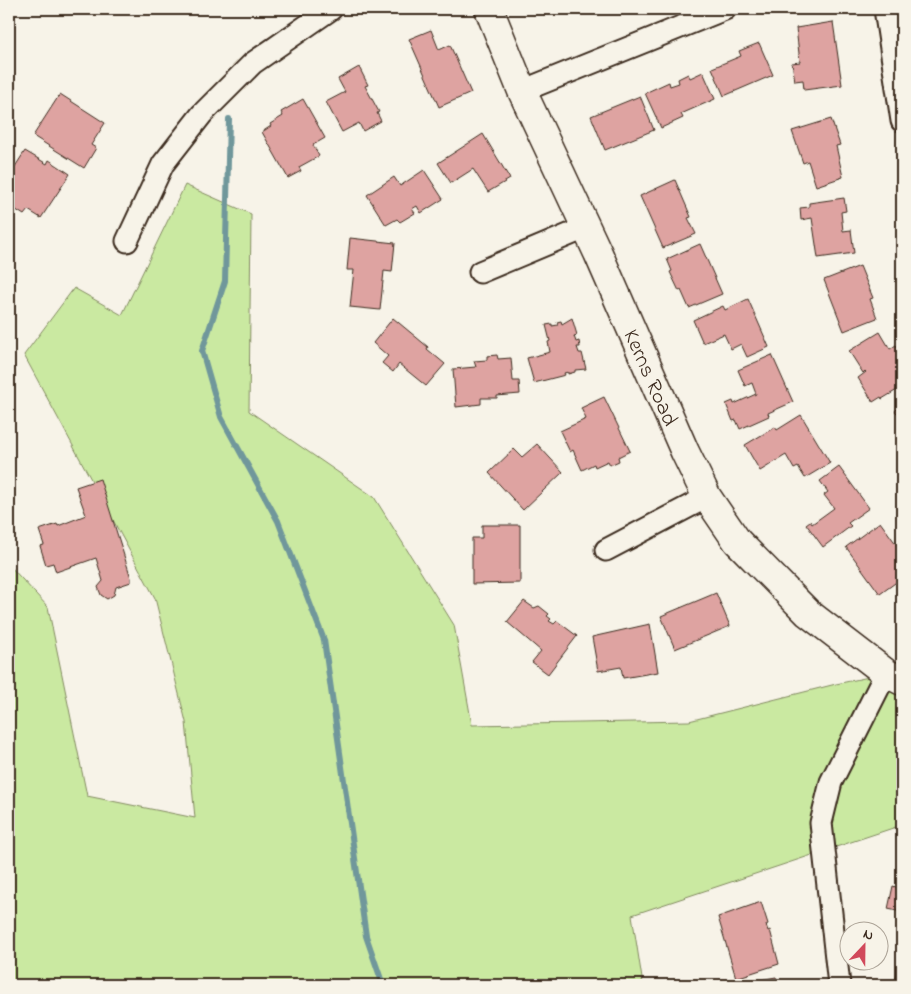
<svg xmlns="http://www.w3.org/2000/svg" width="911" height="994" font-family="'Indie Flower',sans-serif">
<rect width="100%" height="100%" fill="#f7f3e8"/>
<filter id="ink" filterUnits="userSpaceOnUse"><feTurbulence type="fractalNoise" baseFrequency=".02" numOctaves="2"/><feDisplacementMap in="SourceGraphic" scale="10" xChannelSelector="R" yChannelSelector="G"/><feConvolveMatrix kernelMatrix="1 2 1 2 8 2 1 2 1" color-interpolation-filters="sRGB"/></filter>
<g filter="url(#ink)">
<path fill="#cae9a1" stroke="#828a60" d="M185 185 251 214 249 411 374 497 454 625 472 725 689 721 836 684 902 670V825L632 915 643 985H9V565L48 607 87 796 195 818 186 722 155 598 24 355 74 288 122 315Z"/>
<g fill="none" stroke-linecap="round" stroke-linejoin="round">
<path stroke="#6f979b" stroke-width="6" d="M229 119 225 281 202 351 221 417 278 521 324 640 366 936 383 985"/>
</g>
<g fill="#dea3a1" stroke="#3b2a1e">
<path d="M833 22 842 85 804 90 803 80 795 81 792 63 800 62 796 28Z"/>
<path d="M431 30 439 50 450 45 471 93 439 107 409 39Z"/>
<path d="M759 43 773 75 724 96 712 68 741 56 739 51Z"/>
<path d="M359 67 368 85 365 86 379 112 377 113 381 121 363 131 359 123 342 132 326 102 345 92 338 79Z"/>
<path d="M703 72 715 99 681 114 683 118 661 128 645 93 669 82 670 86 679 83 678 79 688 74 690 78Z"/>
<path d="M60 94 105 123 91 145 96 148 84 168 33 136Z"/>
<path d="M640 96 654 130 605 150 591 116Z"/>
<path d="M303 99 325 138 313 145 319 156 299 167 301 171 288 178 262 132 271 126 270 124 283 116 281 112Z"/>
<path d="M831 119 840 145 836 146 843 177 816 186 808 161 803 163 792 131Z"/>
<path d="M483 134 510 179 488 192 473 169 451 183 438 163Z"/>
<path d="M25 151 47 164 49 160 70 174 41 218 28 210 24 215 13 208 9 214V176Z"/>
<path d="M424 170 443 199 421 213 417 206 412 209 415 213 400 222 397 219 386 225 367 195 394 177 400 186Z"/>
<path d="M675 180 691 217 688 218 696 234 663 248 640 196Z"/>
<path d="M844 198 846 211 841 212 843 231 851 230 854 253 818 258 812 218 801 220 800 208 809 207V203Z"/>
<path d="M350 238 395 243 392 272 384 271 380 310 350 307 354 270H347Z"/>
<path d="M700 244 722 294 689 308 681 290 679 291 670 272 672 271 667 259Z"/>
<path d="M860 266 873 298 870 299 877 318 844 331 824 280Z"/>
<path d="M748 299 769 347 747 357 741 344 731 349 724 334 703 343 693 320 723 306 725 310Z"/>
<path d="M393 318 428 347 427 349 445 364 426 386 399 364 393 372 382 363 388 356 373 343Z"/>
<path d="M572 318 577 335 574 336 576 342 579 341 580 347H577L579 353H582L586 369 575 370V372L568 374V372L564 373 565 375 534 383 527 358 550 352 548 342 550 341 546 325 552 324V326L558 325 557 322 561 321 562 324Z"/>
<path d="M880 332 890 349 896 345 902 355V387L882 399 881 397 873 402 858 378 866 372 865 371 863 373 849 351Z"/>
<path d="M497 355 498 359 511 358 513 381H519L520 394 497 396V398H481V404L456 407 453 369 476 367 474 361 487 360V356Z"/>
<path d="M772 355 793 402 768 413 769 416 740 429 736 420 733 421 726 404 733 401 734 404 756 394 752 383 745 386 738 370Z"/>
<path d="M604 397 630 451 618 457 619 461 610 465 608 461 595 467 594 464 582 470 573 450 570 452 560 431 586 419 581 408Z"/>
<path d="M902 404V418L895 411Z"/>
<path d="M801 415 830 463 805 478 798 467 794 469 786 455 760 471 745 445 775 427 777 430Z"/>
<path d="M537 444 563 472 523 510 489 473 514 449 522 457Z"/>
<path d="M839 467 869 508 848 523 851 526 823 547 806 524 810 521 812 524 834 508 824 495 828 492 820 481Z"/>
<path d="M100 479 131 578V582L116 587 114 595 107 599 101 595 98 587 103 581 96 558 56 572 53 563 46 565 40 546 44 545 39 530 57 524 58 526 86 515 76 487Z"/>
<path d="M880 522 902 552V578L880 594 846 547Z"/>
<path d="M482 525H520V583L472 584V538H482Z"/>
<path d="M716 593 730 626 675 649 661 616Z"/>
<path d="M524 601 534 608 539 606 549 614 547 616 551 619 549 621 554 624 557 621 577 636 548 674 532 662 541 651 507 622Z"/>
<path d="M650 624 658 672 623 678 621 667 598 671 592 637Z"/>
<path d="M902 873V912L888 909 893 886 899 888Z"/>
<path d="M761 902 768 924 766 925 768 931 770 930 779 964 736 978 718 917Z"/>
<path d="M902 954V980L896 979Z"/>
<path d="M776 977 778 985H733Z"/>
</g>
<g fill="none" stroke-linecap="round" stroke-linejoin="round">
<defs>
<g id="street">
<path d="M885 9 902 121"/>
<path d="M522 91 725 9"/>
<path d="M127 241 163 164 202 114 253 63 331 9"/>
<path d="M480 272 585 228"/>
<path d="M606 550 707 497"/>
<path d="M839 985 821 823 831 782 886 673"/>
</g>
<path id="secondary" d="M489 9 522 91 598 253 685 452 707 497 737 541 808 613 886 673 902 681"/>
</defs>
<use href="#street" stroke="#3b2a1e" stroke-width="25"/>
<use href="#secondary" stroke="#3b2a1e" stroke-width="31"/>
<use href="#street" stroke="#f7f3e8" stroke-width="21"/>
<use href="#secondary" stroke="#f7f3e8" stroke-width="28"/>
</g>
</g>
<g text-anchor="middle" stroke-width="4.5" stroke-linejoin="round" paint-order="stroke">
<g font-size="22" fill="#3b2a1e" stroke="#f7f3e8">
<text transform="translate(652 377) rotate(66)" y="8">Kerns Road</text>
</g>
</g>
<rect width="911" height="994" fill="none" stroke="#f7f3e8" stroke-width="30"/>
<rect x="15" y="15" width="881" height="964" fill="none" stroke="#3b2a1e" stroke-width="2" filter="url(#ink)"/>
<g transform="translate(864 946) rotate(22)"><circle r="24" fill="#f7f3e8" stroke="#aca397"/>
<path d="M0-4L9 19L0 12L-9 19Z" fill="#d1495b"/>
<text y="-8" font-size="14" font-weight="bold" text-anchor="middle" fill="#3b2a1e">N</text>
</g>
</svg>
